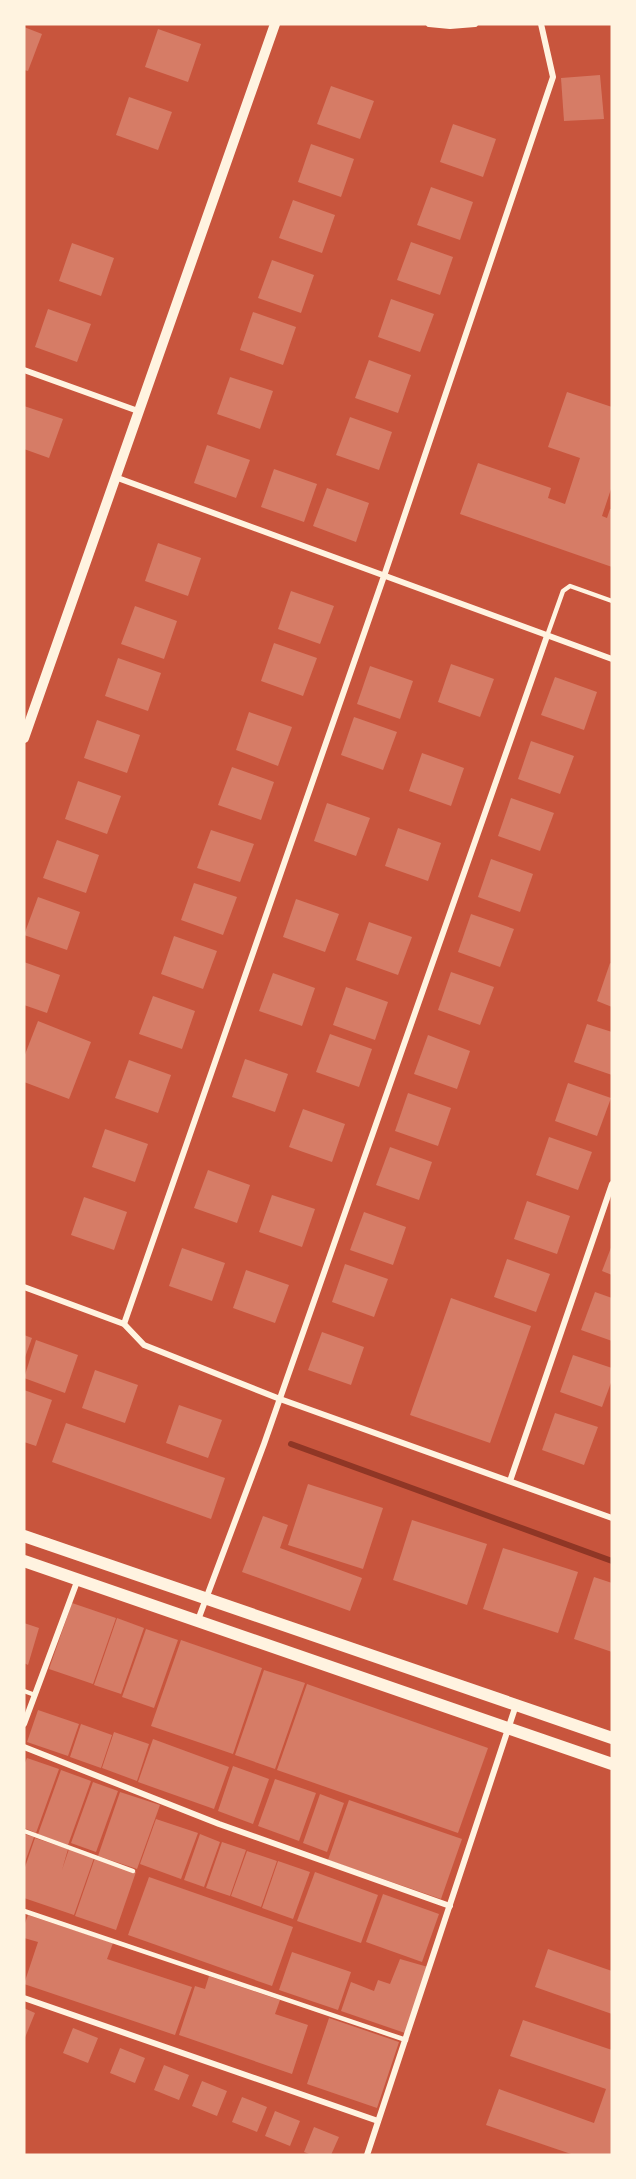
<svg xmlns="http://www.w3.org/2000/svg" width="636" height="2179" font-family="Mulish,sans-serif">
<rect width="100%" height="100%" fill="#c8553d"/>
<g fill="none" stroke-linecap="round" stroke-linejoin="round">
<path stroke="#8f3625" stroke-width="6" d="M291 1444 612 1561"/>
</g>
<g fill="#d67c66">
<path d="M24 27 42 34 28 71 24 70Z"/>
<path d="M158 29 201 44 188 82 145 67Z"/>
<path d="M600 75 604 119 564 121 561 78Z"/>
<path d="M331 86 374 101 360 139 317 124Z"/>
<path d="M129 97 172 112 158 150 116 135Z"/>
<path d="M453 124 496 139 483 177 440 162Z"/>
<path d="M311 144 354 159 341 197 298 182Z"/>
<path d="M431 187 473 202 460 240 417 225Z"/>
<path d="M293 200 335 215 322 253 279 238Z"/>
<path d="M411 242 453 257 440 295 397 280Z"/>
<path d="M72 243 114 258 101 296 59 281Z"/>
<path d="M272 260 314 275 301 313 258 298Z"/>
<path d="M391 299 434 314 420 352 378 337Z"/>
<path d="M48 309 91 324 77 362 35 347Z"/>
<path d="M253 312 296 327 283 365 240 350Z"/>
<path d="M369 360 411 375 398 413 355 398Z"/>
<path d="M230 377 273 391 260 429 217 414Z"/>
<path d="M567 392 612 407V486L602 516 607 518 610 509H612V567L460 514 478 463 551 488 548 498 565 504 580 458 548 447Z"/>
<path d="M24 406 63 419 49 458 24 449Z"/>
<path d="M350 417 392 432 379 470 336 455Z"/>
<path d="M207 445 250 460 236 498 194 483Z"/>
<path d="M274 469 317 484 304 522 261 507Z"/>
<path d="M327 488 369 503 356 542 313 526Z"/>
<path d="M158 543 201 558 188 596 145 581Z"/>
<path d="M291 591 334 606 320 644 278 629Z"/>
<path d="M135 606 177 621 164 659 121 644Z"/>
<path d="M274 643 317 658 303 696 261 681Z"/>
<path d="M118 658 161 673 148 711 105 696Z"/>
<path d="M451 664 494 679 480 717 438 702Z"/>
<path d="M370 666 413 681 400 719 357 704Z"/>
<path d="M555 677 597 692 584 730 541 715Z"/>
<path d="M249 712 292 727 278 766 236 750Z"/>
<path d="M354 717 397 732 383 770 341 755Z"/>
<path d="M97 720 140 735 127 773 84 758Z"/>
<path d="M531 741 574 756 560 794 518 779Z"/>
<path d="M422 753 464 768 451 806 409 791Z"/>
<path d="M232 767 274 782 261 820 218 805Z"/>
<path d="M78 781 121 796 107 834 65 819Z"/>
<path d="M511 798 554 813 540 851 498 836Z"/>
<path d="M327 803 370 818 356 856 314 841Z"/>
<path d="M398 828 441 843 428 881 385 866Z"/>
<path d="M211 830 254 844 240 882 197 868Z"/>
<path d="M57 840 99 855 86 893 43 878Z"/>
<path d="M491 859 533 874 520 912 478 897Z"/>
<path d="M194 883 237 897 223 935 181 920Z"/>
<path d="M38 897 80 912 67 950 24 935Z"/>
<path d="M296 899 339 914 325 952 283 937Z"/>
<path d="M471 914 514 929 500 967 458 952Z"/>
<path d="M369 922 412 937 398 975 356 960Z"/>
<path d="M174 936 217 951 203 989 161 974Z"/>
<path d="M24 962 60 975 47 1013 24 1005Z"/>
<path d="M610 963 612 964V1007L597 1001Z"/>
<path d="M451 972 494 987 480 1025 438 1010Z"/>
<path d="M273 973 315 988 302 1026 259 1011Z"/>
<path d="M346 987 388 1002 375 1040 333 1025Z"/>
<path d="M153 996 195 1011 182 1049 139 1034Z"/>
<path d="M38 1021 91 1042 69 1099 24 1082V1057Z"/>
<path d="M587 1024 612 1032V1075L574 1062Z"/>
<path d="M330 1034 372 1049 359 1087 316 1072Z"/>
<path d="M428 1035 470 1051 457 1089 414 1074Z"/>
<path d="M245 1059 288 1074 275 1112 232 1097Z"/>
<path d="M129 1060 171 1075 158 1113 115 1098Z"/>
<path d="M568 1083 611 1098 597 1136 555 1121Z"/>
<path d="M408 1093 451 1108 438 1146 395 1131Z"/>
<path d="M303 1109 345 1124 332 1162 289 1147Z"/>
<path d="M105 1129 148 1144 135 1182 92 1167Z"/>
<path d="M549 1137 592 1152 578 1190 536 1175Z"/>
<path d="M390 1147 432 1162 419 1200 376 1185Z"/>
<path d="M208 1170 250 1185 237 1223 194 1208Z"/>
<path d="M272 1195 315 1209 302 1247 259 1232Z"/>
<path d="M84 1197 127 1212 114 1250 71 1235Z"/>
<path d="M527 1201 570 1216 557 1254 514 1239Z"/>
<path d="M364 1212 406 1227 393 1265 350 1250Z"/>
<path d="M612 1245V1275L602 1271Z"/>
<path d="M182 1248 225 1263 212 1301 169 1286Z"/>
<path d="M507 1259 550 1274 536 1312 494 1297Z"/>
<path d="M345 1264 388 1279 374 1317 332 1302Z"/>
<path d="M246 1270 289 1285 275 1323 233 1308Z"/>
<path d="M595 1292 612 1298V1341L581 1330Z"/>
<path d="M451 1298 531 1326 490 1443 410 1415Z"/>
<path d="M322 1332 364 1347 351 1385 308 1370Z"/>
<path d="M24 1335 32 1338 24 1360Z"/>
<path d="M36 1340 78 1355 65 1393 24 1378Z"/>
<path d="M573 1355 612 1368V1380L602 1407 560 1392Z"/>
<path d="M95 1370 138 1385 125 1423 82 1408Z"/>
<path d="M24 1390 52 1400 36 1446 24 1442Z"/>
<path d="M179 1405 222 1420 208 1458 166 1443Z"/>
<path d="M555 1413 598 1427 584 1465 542 1450Z"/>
<path d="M66 1423 225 1478 211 1519 52 1462Z"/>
<path d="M308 1484 383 1508 363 1569 288 1545Z"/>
<path d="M263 1516 288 1525 280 1548 362 1578 350 1611 242 1572Z"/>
<path d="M412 1520 487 1544 467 1605 393 1580Z"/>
<path d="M503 1548 578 1572 558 1633 483 1609Z"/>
<path d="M594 1577 612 1583V1652L574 1639Z"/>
<path d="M72 1603 116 1618 93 1684 49 1669Z"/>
<path d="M117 1618 144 1628 121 1694 94 1685Z"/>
<path d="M24 1623 39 1628 28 1665 24 1663Z"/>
<path d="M146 1629 178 1640 154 1708 122 1697Z"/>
<path d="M181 1640 262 1668 233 1754 151 1726Z"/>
<path d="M264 1670 305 1683 275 1769 235 1755Z"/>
<path d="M307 1684 488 1748 458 1833 277 1770Z"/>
<path d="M38 1710 79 1724 68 1756 27 1742Z"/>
<path d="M81 1724 112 1735 101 1768 70 1757Z"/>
<path d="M114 1732 149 1744 137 1781 102 1768Z"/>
<path d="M153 1739 229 1767 214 1809 138 1782Z"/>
<path d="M27 1758 59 1769 36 1833 24 1828V1765Z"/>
<path d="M233 1766 269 1779 253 1824 218 1811Z"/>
<path d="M61 1770 91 1781 68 1845 38 1834Z"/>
<path d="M275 1779 316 1793 299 1841 258 1826Z"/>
<path d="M93 1782 118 1791 96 1852 71 1843Z"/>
<path d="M120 1792 160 1805 137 1869 98 1856Z"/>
<path d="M320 1794 344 1803 327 1852 303 1843Z"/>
<path d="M349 1800 462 1839 441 1899 328 1860Z"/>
<path d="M156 1819 198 1833 181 1879 140 1864Z"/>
<path d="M24 1834 34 1837 24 1865Z"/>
<path d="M200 1834 220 1842 204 1887 184 1880Z"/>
<path d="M35 1838 68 1849 62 1870 69 1849 94 1858 74 1915 24 1898V1870Z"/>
<path d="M222 1842 246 1850 230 1896 206 1888Z"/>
<path d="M247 1851 277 1861 261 1907 231 1896Z"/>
<path d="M95 1858 136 1872 116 1930 75 1916Z"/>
<path d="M278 1861 310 1872 293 1919 262 1908Z"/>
<path d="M315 1872 378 1895 361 1943 297 1921Z"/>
<path d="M149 1877 293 1927 272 1986 128 1935Z"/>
<path d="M383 1894 439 1914 422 1962 366 1942Z"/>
<path d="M28 1915 113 1943 107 1959 192 1987 175 2035 24 1984 38 1942 24 1938V1926Z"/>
<path d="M548 1949 612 1971V2014L535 1987Z"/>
<path d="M292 1952 351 1972 338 2010 279 1990Z"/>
<path d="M400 1959 428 1967 405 2033 341 2011 351 1982 374 1991 378 1980 390 1984Z"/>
<path d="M209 1976 280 2000 275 2014 308 2025 292 2074 179 2035 195 1986 205 1989Z"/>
<path d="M24 2008 35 2013 24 2040Z"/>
<path d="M329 2018 399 2042 377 2108 307 2084Z"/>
<path d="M523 2020 612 2050V2155H574L486 2125 499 2089 594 2123 606 2089 510 2056Z"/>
<path d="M73 2028 98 2038 88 2063 63 2053Z"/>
<path d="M120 2048 145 2058 135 2083 110 2073Z"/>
<path d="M164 2065 189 2075 179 2100 154 2090Z"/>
<path d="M202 2081 227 2091 217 2116 192 2106Z"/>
<path d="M242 2097 267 2107 257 2132 232 2122Z"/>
<path d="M275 2111 300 2121 290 2146 265 2136Z"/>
<path d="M314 2127 339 2137 331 2155H312L304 2152Z"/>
</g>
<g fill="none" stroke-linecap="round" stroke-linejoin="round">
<g stroke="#fff3e0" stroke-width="4.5">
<path d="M547 636 563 591 570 586 612 601"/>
<path d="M24 1691 35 1695"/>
<path d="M24 1831 133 1871"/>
<path d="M24 1911 406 2040"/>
</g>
<g stroke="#fff3e0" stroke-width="6">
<path d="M429 24 450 26 475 24"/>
<path d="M24 370 138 411"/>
<path d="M115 477 612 659"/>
<path d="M24 1287 124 1324 144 1345 280 1399 612 1518"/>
<path d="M124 1324 384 576 553 77 541 24"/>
<path d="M510 1481 612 1184"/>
<path d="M198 1620 264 1444 547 636"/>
<path d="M24 1724 78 1579"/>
<path d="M24 1747 219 1824 450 1906"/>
<path d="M24 1998 378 2121"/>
<path d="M367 2155 516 1705"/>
</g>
<path stroke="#fff3e0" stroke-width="10" d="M24 738 275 24"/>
<g stroke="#fff3e0" stroke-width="12">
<path d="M24 1536 612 1738"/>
<path d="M24 1561 612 1764"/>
</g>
</g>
<rect width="636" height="2179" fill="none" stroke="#fff3e0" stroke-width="51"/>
</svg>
